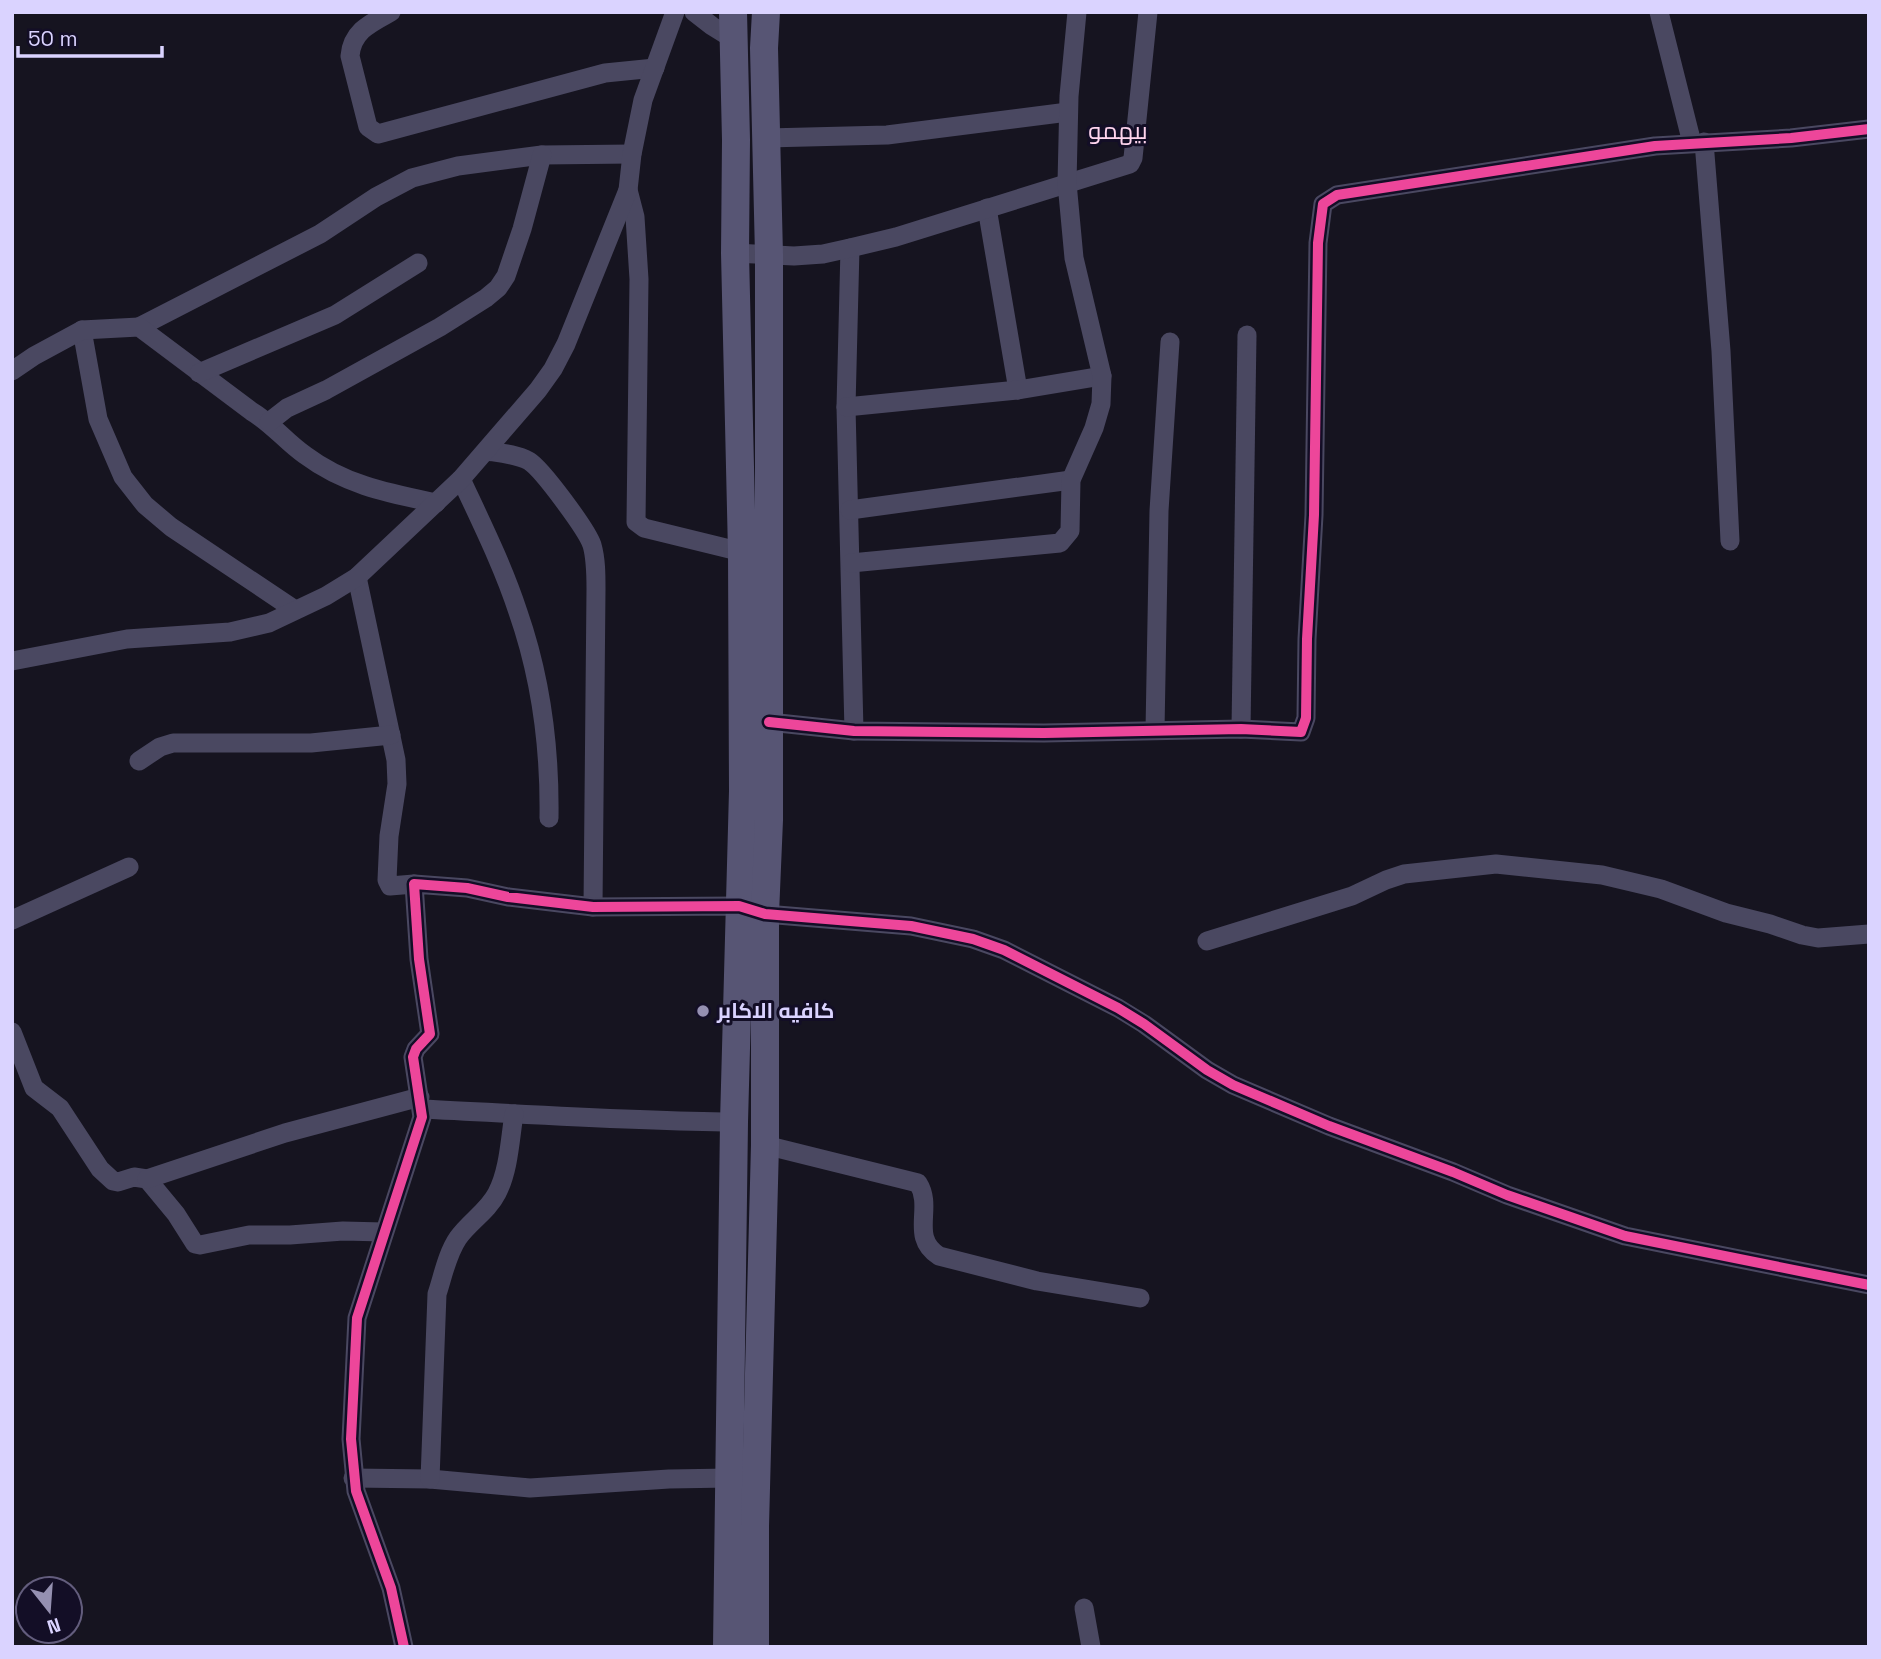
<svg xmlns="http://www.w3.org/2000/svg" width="1881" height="1659" font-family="'Space Grotesk',Cairo,sans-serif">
<rect width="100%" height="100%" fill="#161420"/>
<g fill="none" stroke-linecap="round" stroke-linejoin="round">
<g stroke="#4a4861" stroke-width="19">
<path d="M391 12C371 23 352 31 350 56L368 127 378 134 605 73 655 68"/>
<path d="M694 12 712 26 733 39"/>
<path d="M1659 12 1692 143"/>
<path d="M767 138 887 135 1068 112"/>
<path d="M1704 142 1721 351 1730 541"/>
<path d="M628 190 635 217 639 279 636 522 644 528 742 552"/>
<path d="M987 208 1018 390"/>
<path d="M850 248 846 407 854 731"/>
<path d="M735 253 794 256 823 254 850 248 896 237 1130 164 1133 158 1148 12"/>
<path d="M139 327 320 234 376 197 412 178 458 166 542 155 632 154"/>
<path d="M82 330 98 419 123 477 145 505 171 527 295 610"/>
<path d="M12 371 34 356 82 330 139 327 251 411C273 424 285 441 305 455 345 485 388 493 436 503"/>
<path d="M199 373 335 315 418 263"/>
<path d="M846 407 1018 390 1102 376"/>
<path d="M269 422 287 408 326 390 440 327 486 298 498 288 506 276 522 229 542 155"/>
<path d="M486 451C500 453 516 454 529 461 542 469 587 530 592 545 596 559 596 574 596 589L593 907"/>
<path d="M461 479C481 522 503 566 518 612 541 678 550 748 549 818"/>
<path d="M850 510 1071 480"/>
<path d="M851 563 1060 543 1070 531 1071 480 1094 428 1101 404 1102 376 1074 258 1067 183 1069 96 1077 12"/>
<path d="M357 577 396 760 397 784 389 836 387 880 390 886 414 884"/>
<path d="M12 661 127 639 230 632 269 623 326 596 357 577 461 479 538 390 553 369 566 344 628 190 632 154 643 100 675 12"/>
<path d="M769 722 854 731 1044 733 1241 729 1301 732 1306 718 1307 639 1314 515 1318 243 1323 204 1337 195 1655 146 1791 138 1869 129"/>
<path d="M1241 729 1247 335"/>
<path d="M1155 730 1159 511 1170 342"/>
<path d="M139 761 160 747 173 743H311L391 735"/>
<path d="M12 920 129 867"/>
<path d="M1207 941 1352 896 1386 880 1404 874 1496 864 1602 875 1661 889 1726 913 1770 924 1802 935 1818 938 1869 934"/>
<path d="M12 1032 34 1088 60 1108 100 1169 113 1181 118 1182 134 1177 147 1179 176 1214 195 1244 200 1245 249 1235H290L343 1231 384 1232"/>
<path d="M422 1109C526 1114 630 1121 734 1122"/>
<path d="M765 1145 918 1183C934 1208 909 1237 939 1256L1037 1281 1140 1298"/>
<path d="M147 1179 285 1133 420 1097"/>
<path d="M353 1478 430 1479 530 1488 669 1479 730 1478"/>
<path d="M430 1479 437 1294C443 1276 447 1254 458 1238 469 1222 488 1211 497 1193 509 1170 510 1139 514 1114"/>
<path d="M1084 1608 1091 1647"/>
<path d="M404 1647 391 1588 356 1491 351 1439 357 1318 422 1117 413 1057 416 1049 430 1034 419 959 414 884 467 888 508 897 593 907 739 906 765 914 911 926 973 939 1004 950 1118 1008 1144 1024 1207 1070 1233 1085 1329 1126 1453 1172 1507 1195 1625 1236 1869 1285"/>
</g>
<g stroke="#575574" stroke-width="28">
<path d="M727 1647 734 1122 743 791 742 552 735 253 736 140 733 12"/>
<path d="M755 1647V1526L765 1145V914L769 820V255L764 48 766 12"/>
</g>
<defs>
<g id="cycleway">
<path d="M769 722 854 731 1044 733 1241 729 1301 732 1306 718 1307 639 1314 515 1318 243 1323 204 1337 195 1655 146 1791 138 1869 129"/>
<path d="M404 1647 391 1588 356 1491 351 1439 357 1318 422 1117 413 1057 416 1049 430 1034 419 959 414 884 467 888 508 897 593 907 739 906 765 914 911 926 973 939 1004 950 1118 1008 1144 1024 1207 1070 1233 1085 1329 1126 1453 1172 1507 1195 1625 1236 1869 1285"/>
</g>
</defs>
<use href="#cycleway" stroke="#130e26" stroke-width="15"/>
<use href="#cycleway" stroke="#ed469a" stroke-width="10"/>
</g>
<circle fill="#9590b1" stroke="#130e26" stroke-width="2.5" cx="703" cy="1011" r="7"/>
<g text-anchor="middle" stroke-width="6" stroke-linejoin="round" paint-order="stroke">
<g font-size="21" font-weight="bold" fill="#dad3ff" stroke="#130e26" text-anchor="start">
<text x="717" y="1018">كافيه الاكابر</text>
</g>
<g font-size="24" fill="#ffd5ee" stroke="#130e26">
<text x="1118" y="139">بيهمو</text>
</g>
</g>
<rect width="1881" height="1659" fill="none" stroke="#dad3ff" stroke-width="28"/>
<g transform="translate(49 1610) rotate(163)"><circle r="33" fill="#130e26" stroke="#635d7d" stroke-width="2"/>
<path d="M0-5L12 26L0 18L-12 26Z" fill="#9590b1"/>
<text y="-10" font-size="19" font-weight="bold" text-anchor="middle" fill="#dad3ff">N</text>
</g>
<path d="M18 46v10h144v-10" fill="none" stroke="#dad3ff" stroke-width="3.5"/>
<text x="28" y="46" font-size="21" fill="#dad3ff" stroke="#130e26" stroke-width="5" paint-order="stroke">50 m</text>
</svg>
